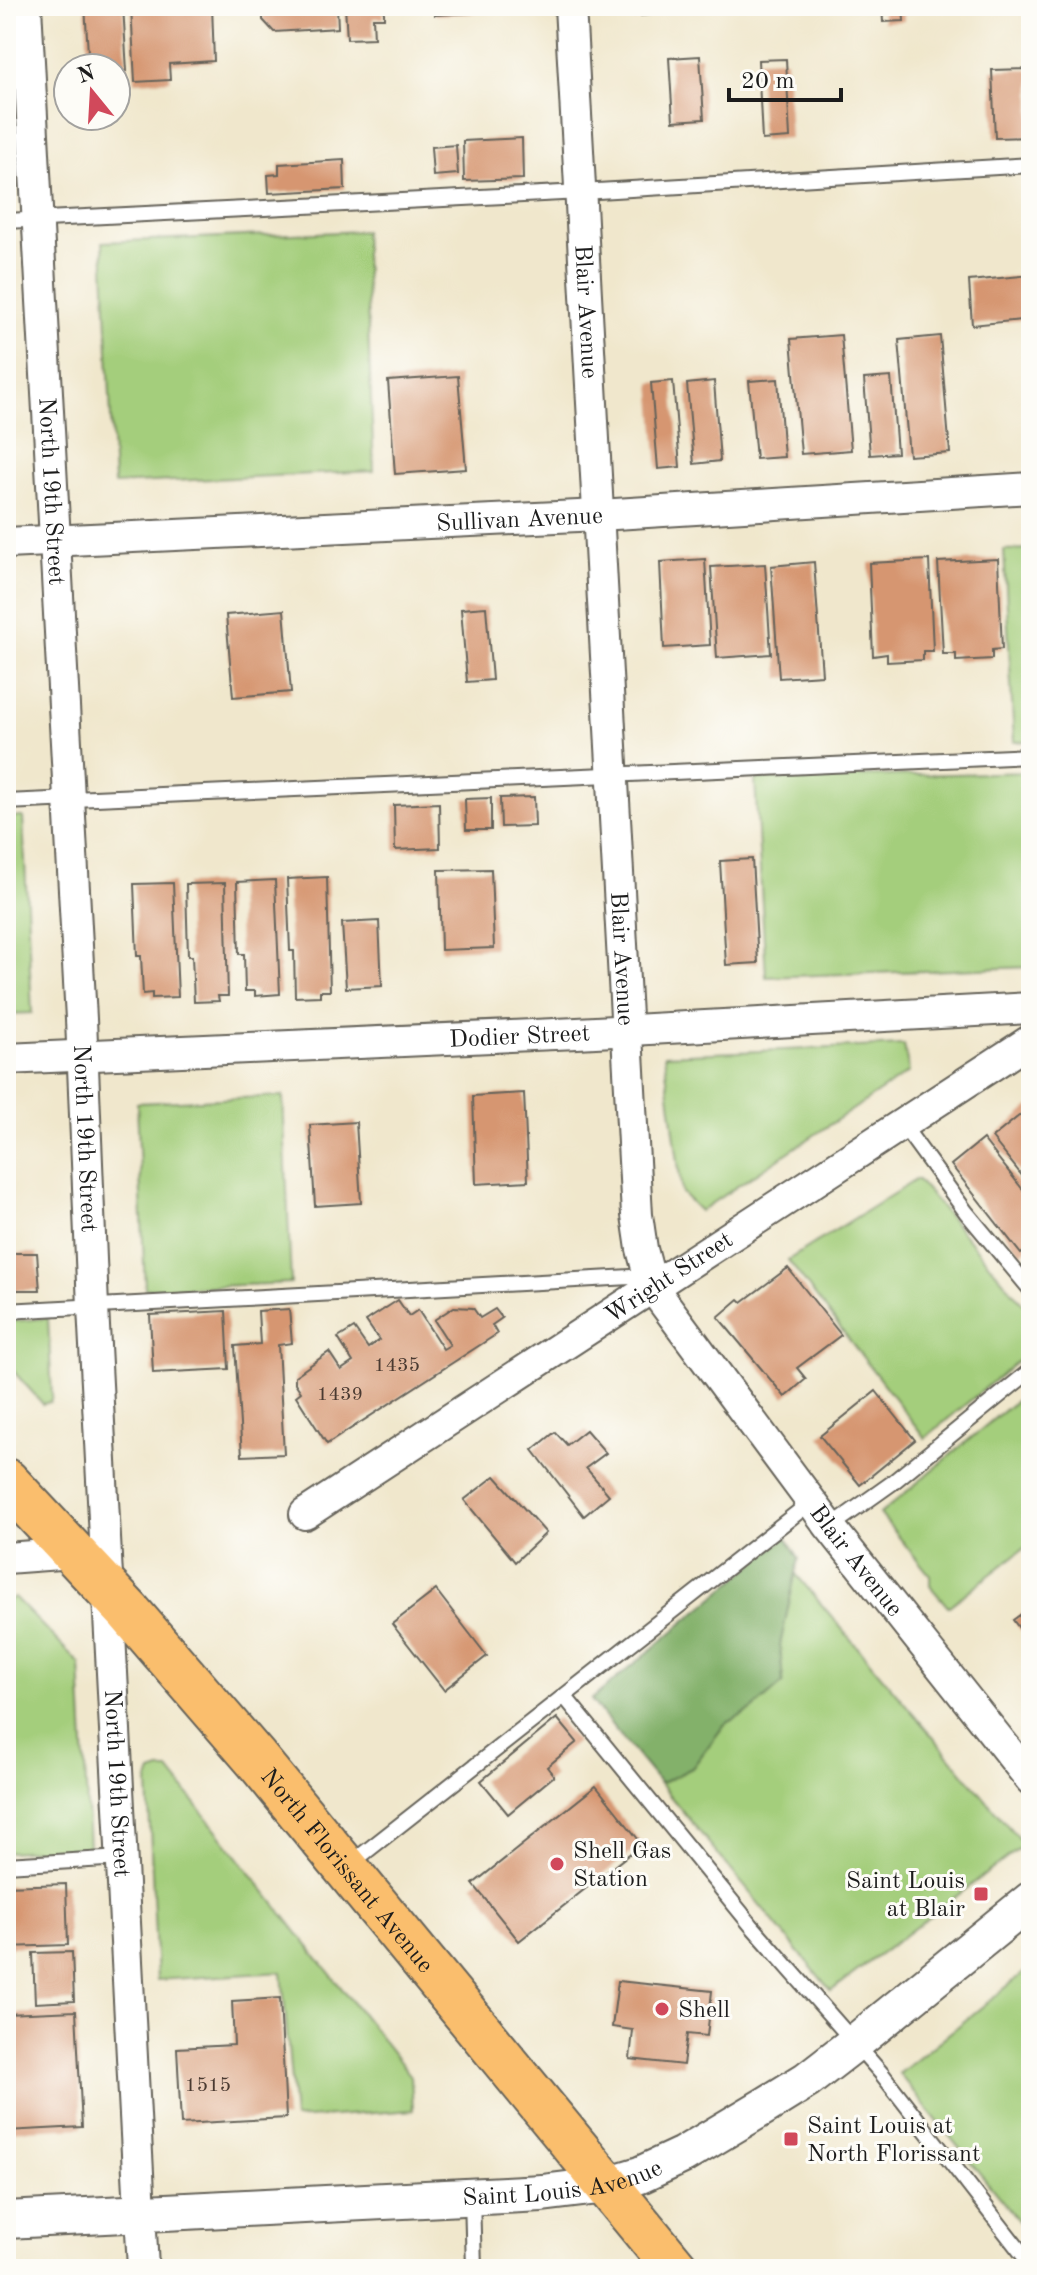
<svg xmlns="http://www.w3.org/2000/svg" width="1037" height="2275" font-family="'Old Standard TT',serif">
<rect width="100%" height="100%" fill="#fdfcf7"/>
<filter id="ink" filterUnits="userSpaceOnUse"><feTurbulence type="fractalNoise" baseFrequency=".0125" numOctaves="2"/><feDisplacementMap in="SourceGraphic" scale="16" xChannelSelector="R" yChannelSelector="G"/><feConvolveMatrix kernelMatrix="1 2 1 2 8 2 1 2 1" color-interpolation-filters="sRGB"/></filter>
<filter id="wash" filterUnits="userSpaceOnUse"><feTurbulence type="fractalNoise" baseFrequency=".006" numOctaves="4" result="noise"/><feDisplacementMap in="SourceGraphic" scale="32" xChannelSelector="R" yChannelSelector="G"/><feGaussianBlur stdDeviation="1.8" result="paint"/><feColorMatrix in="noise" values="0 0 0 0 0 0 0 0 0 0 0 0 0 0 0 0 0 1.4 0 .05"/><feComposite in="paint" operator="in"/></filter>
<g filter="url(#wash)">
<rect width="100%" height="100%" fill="#f0e7cc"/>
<g fill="#a4ce7b" stroke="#60754c" stroke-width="2">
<path d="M364 231 374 471 114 484 103 242Z"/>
<path d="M1031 549V741L1014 742 1004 550Z"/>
<path d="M1031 772V967L766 977 755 779Z"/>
<path d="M6 817H23L32 1013 6 1014Z"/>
<path d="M904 1045 909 1072 700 1211 682 1193 664 1055Z"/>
<path d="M283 1096 291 1283 145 1289 137 1103Z"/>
<path d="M917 1179 1031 1313V1350L925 1438 788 1260Z"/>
<path d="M48 1318 52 1396 50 1402 43 1404 6 1363V1322Z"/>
<path d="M1031 1388V1543L948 1607 930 1586V1575L880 1514Z"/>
<path d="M795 1573 1024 1845 831 1991 660 1784 692 1768 725 1724 752 1710 783 1683 780 1645Z"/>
<path d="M14 1597 80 1664 89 1848 6 1852V1602Z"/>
<path d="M161 1770H169L411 2076 413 2110 294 2119 282 1972 157 1980 148 1784 152 1773Z"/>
<path d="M1031 1967V2223L1024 2228 899 2074Z"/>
</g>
<path fill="#83b16b" stroke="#506644" stroke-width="2" d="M786 1537 799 1558 780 1645 783 1683 752 1710 725 1724 692 1768 660 1784 591 1700Z"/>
<g id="blocks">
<g fill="#d69671">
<path d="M85 6H123L127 71 116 72V68H89Z"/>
<path d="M131 6H212L214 61 169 64 170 80 135 82Z"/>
<path d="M263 6H337L338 28 274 32 263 20Z"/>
<path d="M345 6H384V18H373L374 38 347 39Z"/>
<path d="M435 6H492V12L435 15Z"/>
<path d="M620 6H649L650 15 621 17Z"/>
<path d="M882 6H903L904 21 883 22Z"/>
<path d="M700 56 704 119 673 121 669 58Z"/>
<path d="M786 59 790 138 762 140 758 60Z"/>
<path d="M1031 69V137L995 138 992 70Z"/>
<path d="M522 138 523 179 464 181 463 141Z"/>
<path d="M456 145 458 174 433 176 431 147Z"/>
<path d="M344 160 345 189 269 193 268 175 279 174V164Z"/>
<path d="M1031 275V319L972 325 969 281Z"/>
<path d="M841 335 851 450 801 454 791 339Z"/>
<path d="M940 336 950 453 909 456 899 340Z"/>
<path d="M458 376 466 469 395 474 388 381Z"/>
<path d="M891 377 897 453 870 455 864 379Z"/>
<path d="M778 379 784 457 756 459 749 381Z"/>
<path d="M673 381 680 467 658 469 651 383Z"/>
<path d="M714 381 720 461 694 464 687 384Z"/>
<path d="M705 559 710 645 664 648 660 562Z"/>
<path d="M998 559 1002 649 992 650V659L956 661V654H943L938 562Z"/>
<path d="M929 560 933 651H923V660L887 662V654L873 656 869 563Z"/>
<path d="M814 562 822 675 779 678 771 566Z"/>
<path d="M765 564 771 654 717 658 711 567Z"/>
<path d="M486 607 492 680 467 682 461 609Z"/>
<path d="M284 610 291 692 233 697 226 615Z"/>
<path d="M534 797 535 826 501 827 500 798Z"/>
<path d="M491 798V830H466L465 799Z"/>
<path d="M439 803 440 848 395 850 394 805Z"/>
<path d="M752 859 758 963 726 965 720 861Z"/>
<path d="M491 869 494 948 441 950 439 870Z"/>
<path d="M327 877 330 991H320V996L295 997 294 951H290L287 879Z"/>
<path d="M275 880 280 994 255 996V991H245L244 954H239L237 882Z"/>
<path d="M173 883 178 997 152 998V993L143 994 141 956H137L134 884Z"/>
<path d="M225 883 228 996H218L219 1001 194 1002 192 956H188L186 884Z"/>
<path d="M379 921 382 986 346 988 342 923Z"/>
<path d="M524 1093 528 1181 476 1184 473 1096Z"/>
<path d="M1031 1106V1187L992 1138Z"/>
<path d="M356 1122 361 1203 315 1206 310 1125Z"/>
<path d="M983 1139 1031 1200V1246L1021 1254 951 1165Z"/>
<path d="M6 1253H37L40 1290H6Z"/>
<path d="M788 1268 841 1335 797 1368 806 1379 785 1397 718 1317 739 1299 742 1302Z"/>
<path d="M398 1300 409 1316 418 1310 443 1349 450 1345 434 1320 454 1307 473 1308 480 1318 495 1309 502 1318 492 1325 497 1334 327 1444 296 1396 301 1392 295 1383V1376L329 1352 341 1370 353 1362 338 1338 354 1328 368 1348 379 1340 366 1321Z"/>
<path d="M289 1309 292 1343 278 1345 284 1454 242 1456 235 1346 260 1344 258 1311Z"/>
<path d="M226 1311 229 1369 153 1373 150 1315Z"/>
<path d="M876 1391 915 1440 860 1485 820 1436Z"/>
<path d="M586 1430 606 1453 586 1468 609 1495 584 1516 533 1450 555 1432 567 1445Z"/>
<path d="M495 1476 546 1533 515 1562 464 1500Z"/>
<path d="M436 1590 487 1656 444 1690 392 1624Z"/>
<path d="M1031 1607V1644L1013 1620Z"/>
<path d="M557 1718 577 1742 547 1767 554 1776 508 1814 481 1781Z"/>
<path d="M596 1786 642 1844 519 1941 473 1884Z"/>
<path d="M66 1884 68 1945 6 1947V1886Z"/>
<path d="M72 1952 74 2001 35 2003 33 1953Z"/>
<path d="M618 1981 712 1991 707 2036 687 2034 683 2065 630 2059 633 2030 612 2027Z"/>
<path d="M280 1998 286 2118 181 2124 177 2048 234 2045 232 2001Z"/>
<path d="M76 2011 82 2127 6 2131V2014Z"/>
</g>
</g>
</g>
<g filter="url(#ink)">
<use href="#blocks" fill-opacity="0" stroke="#66635a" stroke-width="2"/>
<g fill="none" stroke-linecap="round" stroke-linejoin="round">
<defs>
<g id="service">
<path d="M6 221 581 192 1031 165"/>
<path d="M6 802 1031 756"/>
<path d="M902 1124 966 1212 1031 1290"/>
<path d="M6 1311 649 1276"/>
<path d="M830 1527 892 1483 1031 1370"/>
<path d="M565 1697 751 1925 882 2074 1031 2265"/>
<path d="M6 1865 122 1858"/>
<path d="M349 1865 811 1502"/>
<path d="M472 2197 474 2269"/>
</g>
<g id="minor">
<path id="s1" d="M26 6 81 1019 93 1307 143 2269"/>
<path id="s2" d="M570 6 637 1215 642 1249 652 1287 830 1527 1031 1780"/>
<path id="s3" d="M6 543 599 515 1031 488"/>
<path id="s4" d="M6 1059 577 1033 1031 1008"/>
<path id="s5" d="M305 1514 1031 1040"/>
<path d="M6 1558 73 1553"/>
</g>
<g id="tertiary">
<path id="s6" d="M6 2220 542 2193 607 2185 640 2175 683 2155 765 2106 807 2080 856 2042 1031 1900"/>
</g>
<g id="primary">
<path id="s7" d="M6 1481 129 1612 256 1759 676 2269"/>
</g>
</defs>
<use href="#service" stroke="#66635a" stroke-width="18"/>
<use href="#minor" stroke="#66635a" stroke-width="34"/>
<use href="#tertiary" stroke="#66635a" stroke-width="40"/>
<use href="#primary" stroke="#66635a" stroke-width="48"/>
<use href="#service" stroke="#fff" stroke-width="14"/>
<use href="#minor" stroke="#fff" stroke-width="30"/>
<use href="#tertiary" stroke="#fff" stroke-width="36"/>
<use href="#primary" stroke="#fabe6d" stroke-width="44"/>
</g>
</g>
<g fill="#d1495b" stroke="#fdfcf7" stroke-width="3">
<circle cx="557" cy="1864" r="8"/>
<rect x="973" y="1886" width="16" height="16" rx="4"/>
<circle cx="662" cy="2009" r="8"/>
<rect x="783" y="2131" width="16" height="16" rx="4"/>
</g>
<g text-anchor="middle" stroke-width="6" stroke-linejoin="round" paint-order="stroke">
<g font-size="20" fill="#4a3a31">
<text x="397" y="1371">1435</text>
<text x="340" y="1400">1439</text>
<text x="208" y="2091">1515</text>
</g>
<g font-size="24" fill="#1c1c1c" stroke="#fdfcf7">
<text dy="8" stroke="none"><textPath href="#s2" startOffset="306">Blair Avenue</textPath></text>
<text dy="8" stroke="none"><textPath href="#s1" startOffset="486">North 19th Street</textPath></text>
<text dy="8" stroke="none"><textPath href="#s3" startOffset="514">Sullivan Avenue</textPath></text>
<text dy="8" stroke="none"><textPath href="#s2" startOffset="954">Blair Avenue</textPath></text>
<text dy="8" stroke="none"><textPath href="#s4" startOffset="514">Dodier Street</textPath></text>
<text dy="8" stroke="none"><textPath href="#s1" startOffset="1134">North 19th Street</textPath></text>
<text dy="8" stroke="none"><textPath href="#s5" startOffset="434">Wright Street</textPath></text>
<text dy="8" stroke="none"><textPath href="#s2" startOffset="1626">Blair Avenue</textPath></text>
<text dy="8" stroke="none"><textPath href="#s1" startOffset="1780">North 19th Street</textPath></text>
<text dy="8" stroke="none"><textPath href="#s7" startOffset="518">North Florissant Avenue</textPath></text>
<text dy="8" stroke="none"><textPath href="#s6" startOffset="558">Saint Louis Avenue</textPath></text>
</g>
<g font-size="24" fill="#1c1c1c" stroke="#fdfcf7" text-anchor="start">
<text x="573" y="1858">Shell Gas<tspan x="573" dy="28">Station</tspan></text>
<text x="965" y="1888" text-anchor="end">Saint Louis<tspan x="965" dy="28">at Blair</tspan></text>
<text x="678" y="2017">Shell</text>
<text x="807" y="2133">Saint Louis at<tspan x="807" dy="28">North Florissant</tspan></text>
</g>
</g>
<rect width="1037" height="2275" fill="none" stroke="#fdfcf7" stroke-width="32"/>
<g transform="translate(92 92) rotate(342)"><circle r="38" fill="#fdfcf7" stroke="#a3a29f" stroke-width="2"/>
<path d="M0-6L14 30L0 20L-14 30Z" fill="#d1495b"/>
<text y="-12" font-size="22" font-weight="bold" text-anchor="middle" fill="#1c1c1c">N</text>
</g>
<path d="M729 88v12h112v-12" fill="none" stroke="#1c1c1c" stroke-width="4"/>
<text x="741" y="88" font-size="24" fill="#1c1c1c" stroke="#fdfcf7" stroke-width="6" paint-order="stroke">20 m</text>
</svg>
